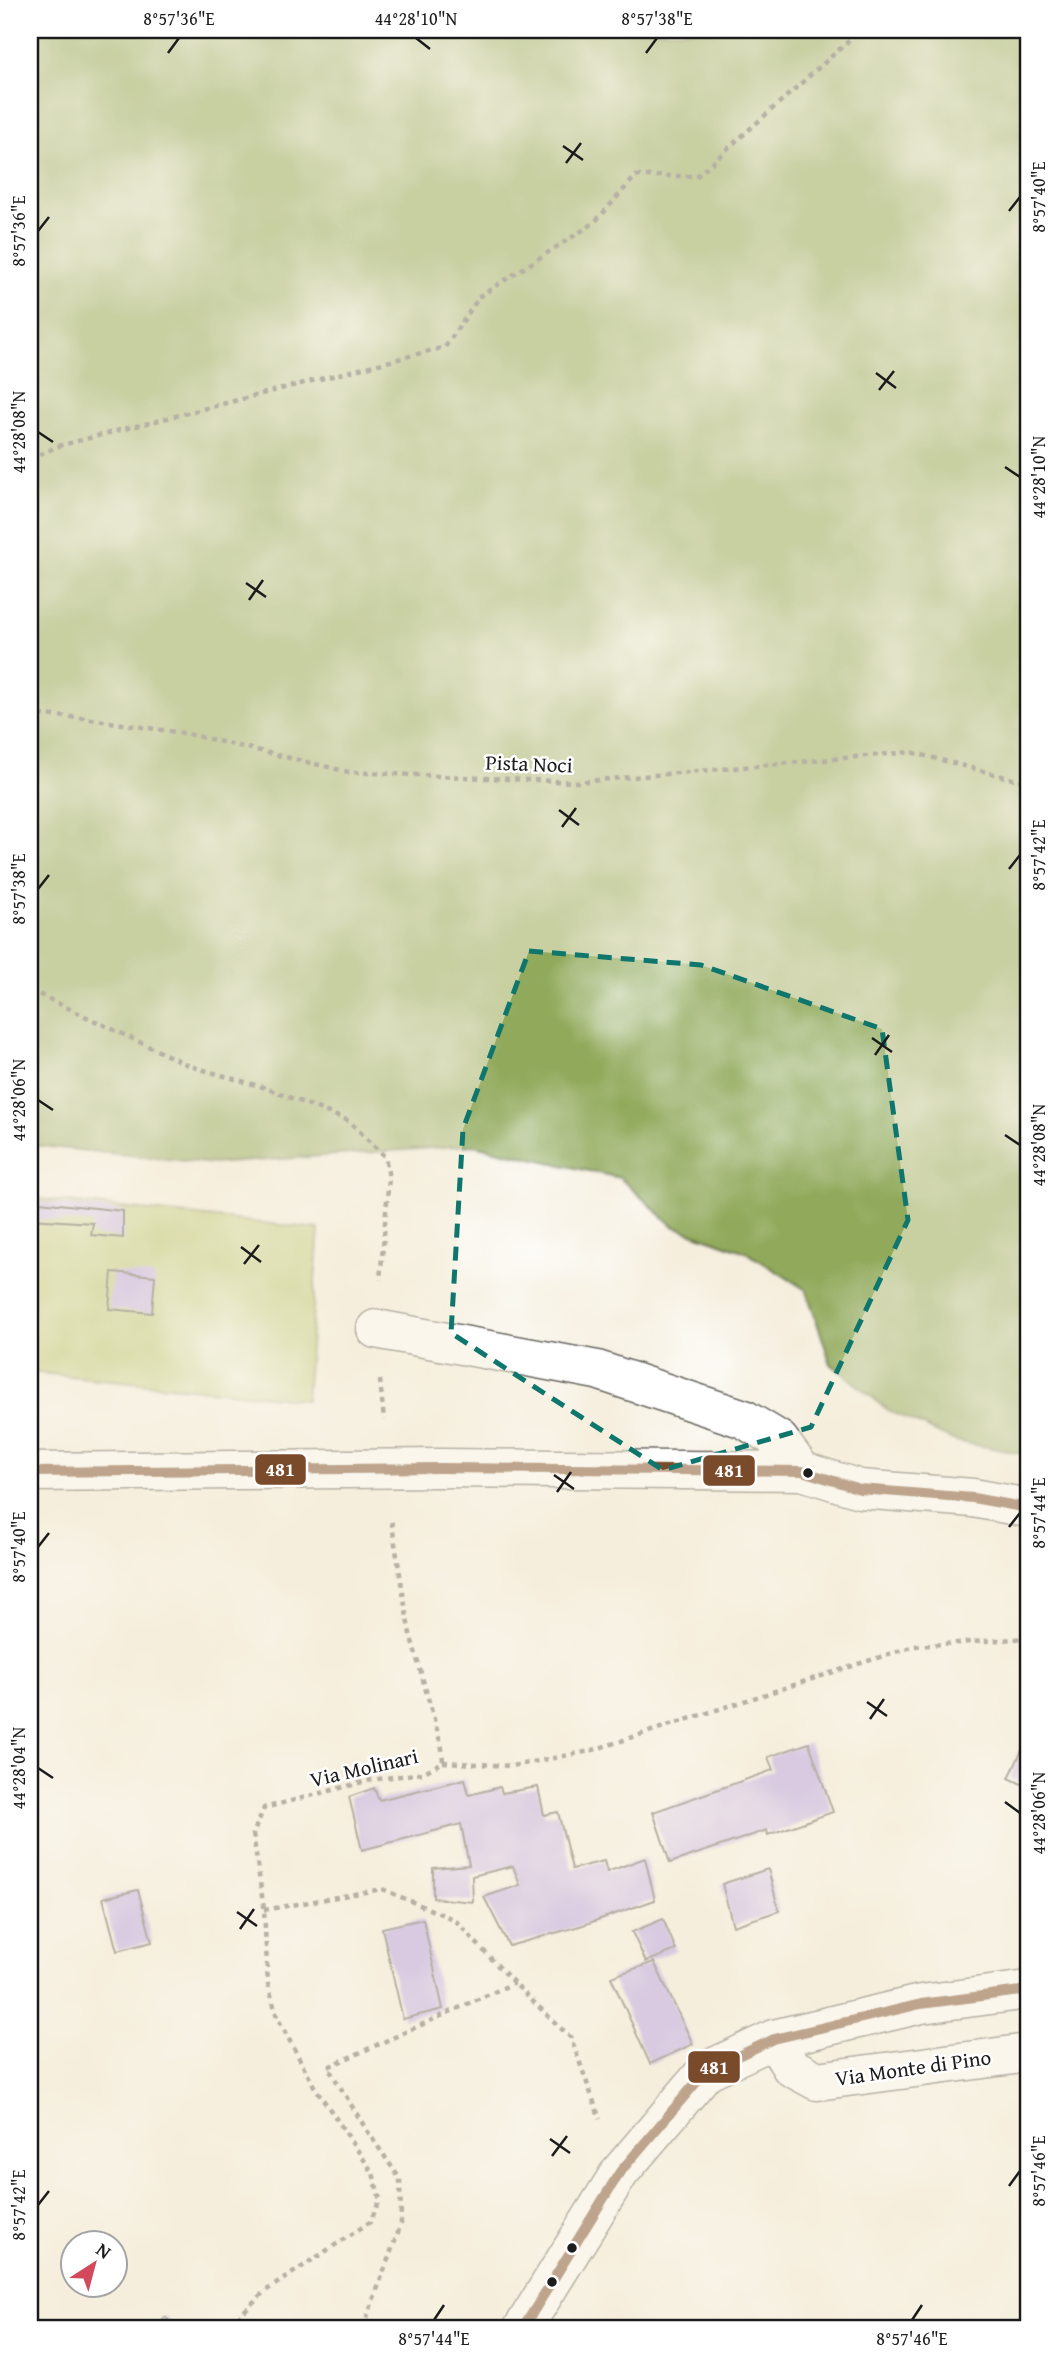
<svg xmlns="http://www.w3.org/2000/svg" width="1058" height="2358" font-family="'Gentium Book Plus',serif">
<rect width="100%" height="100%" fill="#fff"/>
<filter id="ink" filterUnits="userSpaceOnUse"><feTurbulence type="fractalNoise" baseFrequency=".0143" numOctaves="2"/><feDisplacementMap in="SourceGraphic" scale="14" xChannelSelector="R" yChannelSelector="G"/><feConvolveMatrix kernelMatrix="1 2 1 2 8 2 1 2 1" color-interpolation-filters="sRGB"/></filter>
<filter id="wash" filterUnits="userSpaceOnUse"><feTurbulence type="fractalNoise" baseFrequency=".00686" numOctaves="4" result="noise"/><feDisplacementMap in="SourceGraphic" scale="28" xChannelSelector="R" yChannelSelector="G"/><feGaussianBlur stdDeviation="1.57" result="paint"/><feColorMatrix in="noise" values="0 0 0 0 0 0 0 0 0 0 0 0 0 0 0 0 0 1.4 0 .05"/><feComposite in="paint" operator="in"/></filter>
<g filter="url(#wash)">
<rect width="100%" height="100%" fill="#f5eedd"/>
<path fill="#b6c365" stroke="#697040" stroke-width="2" d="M30 1198 319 1229 306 1400 30 1372Z"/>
<path fill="#90a95a" stroke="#56623b" stroke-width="2" d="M30 30H1028V1455L955 1441 889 1411 831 1364 806 1290 746 1252 673 1226 620 1178 473 1145 214 1164 30 1145Z"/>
<g id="blocks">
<g fill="#b59de6">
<path d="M30 1201 123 1211V1238L91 1235 93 1223 30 1219Z"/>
<path d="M112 1272 155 1276 152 1313 109 1309Z"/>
<path d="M1028 1737V1787L1009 1778Z"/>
<path d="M809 1743 833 1812 768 1835 767 1830 670 1863 653 1812 773 1770 768 1757Z"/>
<path d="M465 1779 469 1795 500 1787 502 1793 538 1787 544 1815 558 1812 572 1869 604 1861 607 1872 645 1858 655 1900 580 1926 509 1946 484 1897 520 1885 513 1866 472 1876 473 1902 433 1898V1868L469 1865 461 1824 362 1850 349 1797 374 1788 379 1800Z"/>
<path d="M768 1869 779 1911 733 1926 722 1884Z"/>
<path d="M138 1890 152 1942 117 1951 103 1898Z"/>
<path d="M423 1919 443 2009 403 2019 382 1928Z"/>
<path d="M663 1919 676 1950 646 1962 632 1932Z"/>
<path d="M654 1962 693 2044 650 2064 611 1977Z"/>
<path d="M165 2317 177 2328H155Z"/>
</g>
</g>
</g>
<g filter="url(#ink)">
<use href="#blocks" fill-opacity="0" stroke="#686660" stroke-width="2"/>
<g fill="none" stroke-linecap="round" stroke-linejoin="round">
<defs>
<g id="minor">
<path d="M376 1329 597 1370 744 1419 779 1440 802 1471"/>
<path d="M30 1472 440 1468 802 1471 860 1489 973 1498 1028 1508"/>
<path d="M774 2039 791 2067 817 2081 1028 2053"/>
<path d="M523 2328 620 2172 706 2071 774 2039 921 2004 1028 1990"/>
</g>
</defs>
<use href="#minor" stroke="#686660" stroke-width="41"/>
<g stroke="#686660" stroke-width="4.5" stroke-dasharray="5 5" stroke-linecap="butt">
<path d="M30 458 62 445 445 347 480 296 594 223 636 176H697L861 30"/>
<path d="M30 714 83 718 188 734 349 772 577 782 911 752 1028 783"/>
<path d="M30 990 190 1066 266 1088 349 1121 385 1157 389 1177 380 1280"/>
<path d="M380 1380 384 1420"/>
<path d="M443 1762 512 1766 590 1751 914 1646 1028 1638"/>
<path d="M264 1910 382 1889 455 1920 514 1983 571 2038 600 2119"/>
<path d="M235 2328 240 2315 264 2292 370 2222 380 2200 373 2173 314 2086 277 2017 268 1984 264 1910 253 1834 264 1808 371 1780 422 1773 443 1762 442 1748 409 1630 391 1519"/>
<path d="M363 2328 401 2224 400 2179 366 2129 328 2067 514 1983"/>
</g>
<use href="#minor" stroke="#fff" stroke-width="38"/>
<defs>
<g id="bus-1">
<path d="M30 1472 440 1468 802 1471 860 1489 973 1498 1028 1508"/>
<path d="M523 2328 620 2172 706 2071 774 2039 921 2004 1028 1990"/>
</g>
</defs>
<use href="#bus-1" stroke="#fff" stroke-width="16"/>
<use href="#bus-1" stroke="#7a4b2a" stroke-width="10"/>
</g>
</g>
<path d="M0 0H1058V2358H0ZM529 951 701 965 882 1029 908 1220 811 1427 663 1470 451 1333 463 1129Z" fill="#f5eedd" fill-opacity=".55" fill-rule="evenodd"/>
<path fill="none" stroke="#0f766e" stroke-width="5" stroke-dasharray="14 9" stroke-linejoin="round" d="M529 951 701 965 882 1029 908 1220 811 1427 663 1470 451 1333 463 1129Z"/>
<path fill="none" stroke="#1c1c1c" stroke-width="2.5" d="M416 38 430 49M168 53 179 38M646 53 657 38M563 146 583 160M566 163 581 143M1009 211 1020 197M38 231 49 217M876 373 896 388M879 390 894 371M38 432 53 442M1005 467 1020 477M246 583 266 597M249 600 263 580M559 810 579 825M562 827 576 808M1009 869 1020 855M38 889 49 875M872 1038 892 1052M875 1055 889 1035M38 1100 53 1110M1005 1135 1020 1145M241 1247 261 1262M244 1264 259 1245M554 1475 574 1489M557 1492 571 1472M1009 1527 1020 1513M38 1547 49 1533M867 1702 887 1716M870 1719 884 1699M38 1768 53 1778M1005 1802 1020 1813M237 1912 257 1926M240 1929 254 1909M550 2139 570 2153M552 2156 567 2136M1009 2186 1020 2171M38 2205 49 2191M434 2320 444 2305M912 2320 922 2305"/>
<g fill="#1c1c1c" stroke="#fff" stroke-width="2.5">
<circle cx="808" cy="1473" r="6"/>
<circle cx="572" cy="2248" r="6"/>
<circle cx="552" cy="2282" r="6"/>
</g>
<g text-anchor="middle" stroke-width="5" stroke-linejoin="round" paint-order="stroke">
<g font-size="21" fill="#1c1c1c" stroke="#fff">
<text transform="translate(529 764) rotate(2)" y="7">Pista Noci</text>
<text transform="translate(364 1768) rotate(-13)" y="7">Via Molinari</text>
<text transform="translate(913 2068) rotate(-8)" y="7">Via Monte di Pino</text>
</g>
</g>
<g stroke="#fff" stroke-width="2.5">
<rect x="254" y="1453" width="53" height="33" rx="7" fill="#7a4b2a"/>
<rect x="702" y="1454" width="54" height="33" rx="7" fill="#7a4b2a"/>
<rect x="687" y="2050" width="54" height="34" rx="7" fill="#7a4b2a"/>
</g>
<g font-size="19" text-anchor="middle" font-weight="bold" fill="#fff">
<text x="280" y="1476">481</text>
<text x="729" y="1477">481</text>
<text x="714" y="2074">481</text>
</g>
<rect width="1058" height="2358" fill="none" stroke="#fff" stroke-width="77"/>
<g transform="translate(94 2264) rotate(36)"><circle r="33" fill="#ffffff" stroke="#a4a4a4" stroke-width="2"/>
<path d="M0-5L12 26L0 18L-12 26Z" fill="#d1495b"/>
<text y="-10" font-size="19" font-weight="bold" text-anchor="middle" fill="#1c1c1c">N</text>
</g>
<rect x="38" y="38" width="982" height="2282" fill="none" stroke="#1c1c1c" stroke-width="2.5"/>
<g font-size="18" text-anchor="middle" fill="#1c1c1c">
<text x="179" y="25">8°57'36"E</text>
<text x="416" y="25">44°28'10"N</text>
<text x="657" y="25">8°57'38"E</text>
<text transform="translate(1039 197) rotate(-90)" y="6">8°57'40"E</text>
<text transform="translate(19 231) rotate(-90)" y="6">8°57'36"E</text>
<text transform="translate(19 432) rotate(-90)" y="6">44°28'08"N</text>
<text transform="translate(1039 477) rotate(-90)" y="6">44°28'10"N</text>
<text transform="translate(1039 855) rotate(-90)" y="6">8°57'42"E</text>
<text transform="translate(19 889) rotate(-90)" y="6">8°57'38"E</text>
<text transform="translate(19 1100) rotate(-90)" y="6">44°28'06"N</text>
<text transform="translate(1039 1145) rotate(-90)" y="6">44°28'08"N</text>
<text transform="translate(1039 1513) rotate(-90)" y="6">8°57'44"E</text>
<text transform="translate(19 1547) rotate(-90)" y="6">8°57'40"E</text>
<text transform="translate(19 1768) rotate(-90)" y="6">44°28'04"N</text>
<text transform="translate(1039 1813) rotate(-90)" y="6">44°28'06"N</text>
<text transform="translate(1039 2171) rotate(-90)" y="6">8°57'46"E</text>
<text transform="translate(19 2205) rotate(-90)" y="6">8°57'42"E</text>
<text x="434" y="2345">8°57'44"E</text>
<text x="912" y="2345">8°57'46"E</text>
</g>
</svg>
